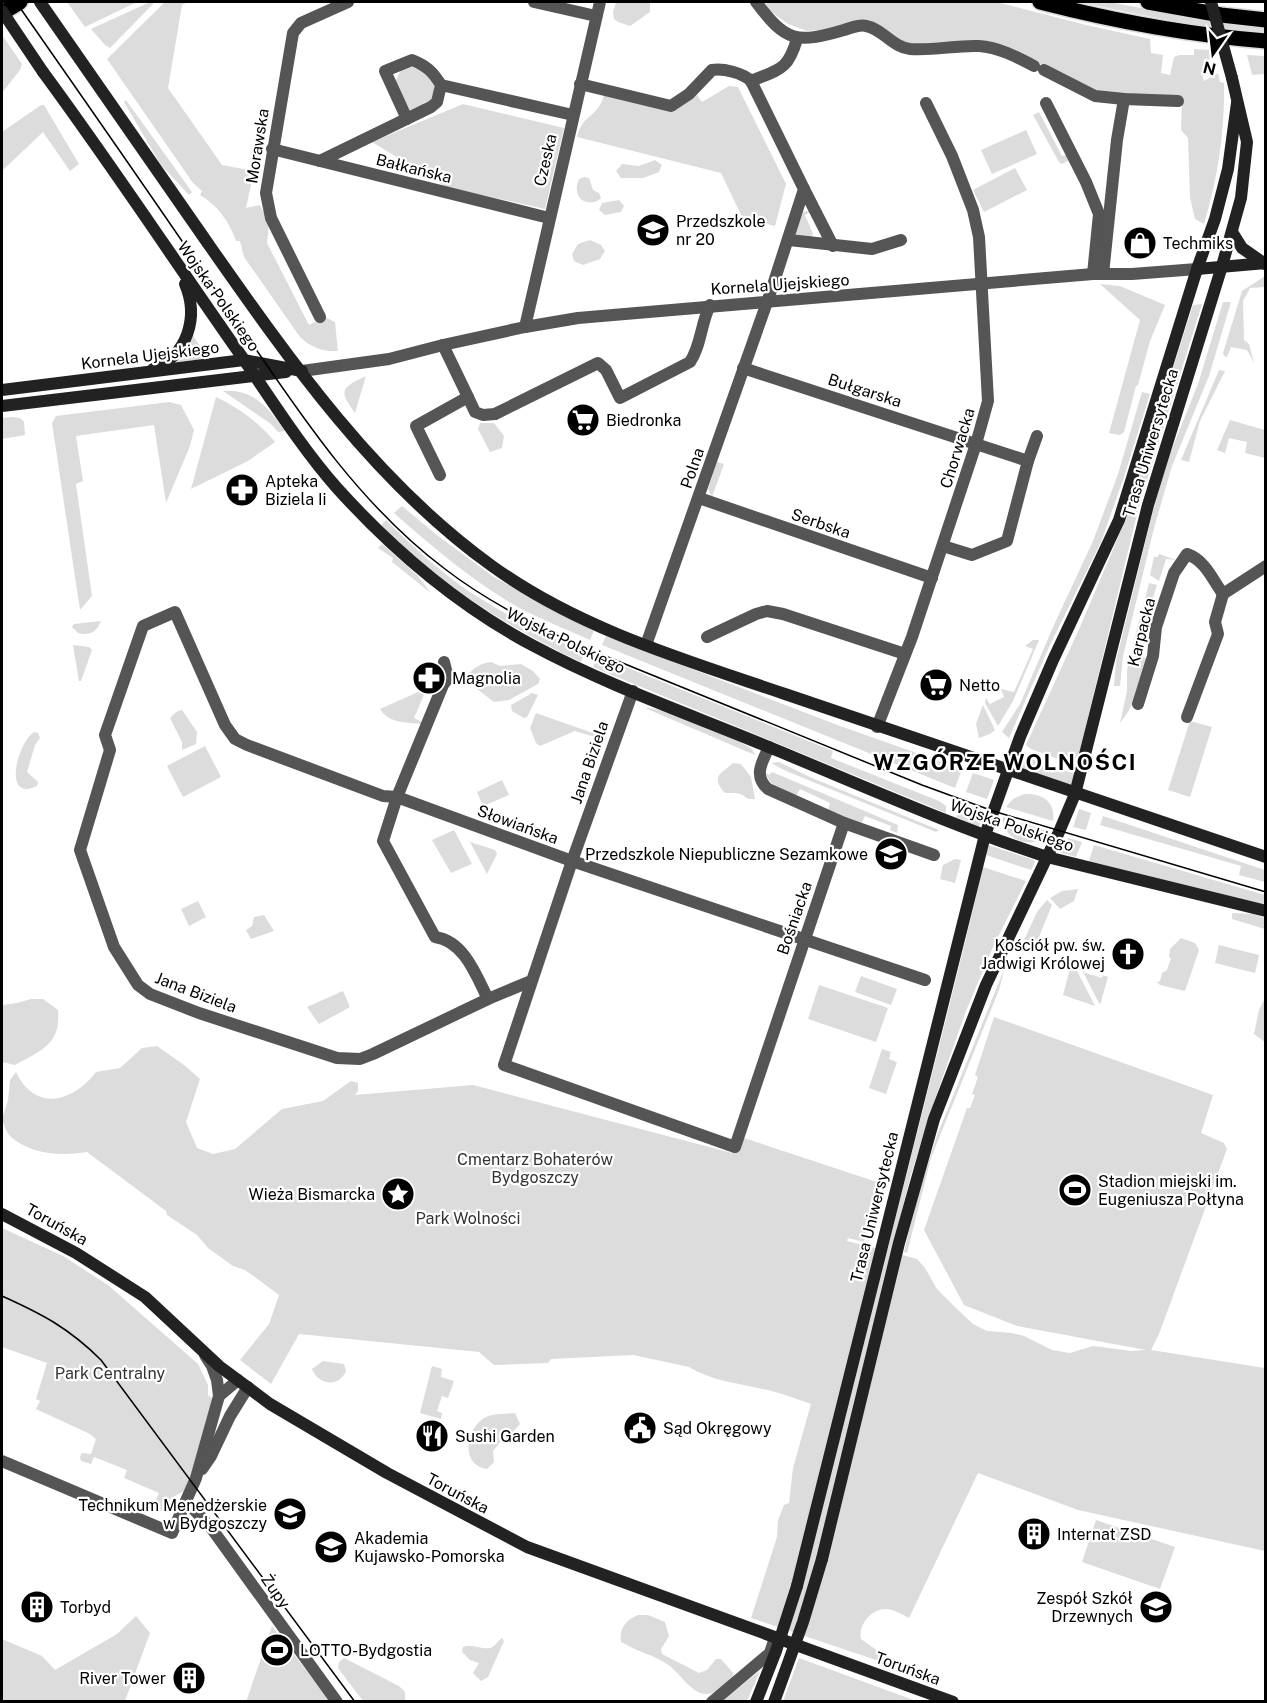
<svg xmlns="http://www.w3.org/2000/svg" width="1267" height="1703" font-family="'Public Sans',sans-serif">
<rect width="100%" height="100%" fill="#fff"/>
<g fill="#dcdcdc">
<path d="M67 2H137L85 27Z"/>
<path d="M150 2H153V4L110 48 105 45 91 29Z"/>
<path d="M165 2H188L182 5 168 88 222 165 254 171 246 208 260 205 269 223 267 243 309 325 325 317 335 322 338 351C323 352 312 348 300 337L244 257 240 241H236C229 221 218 206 200 195L202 191 193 183 107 59Z"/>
<path d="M616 2H650V12L630 26 618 22 614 19 613 12Z"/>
<path d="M765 2H996L1086 25 1150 39 1151 53 1163 55 1161 73 1170 75 1174 57 1179 55H1194V49L1212 50 1214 56 1206 61C1202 68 1201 74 1204 81L1218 73 1220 82 1224 83C1225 131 1218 177 1204 224L1195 219 1190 198 1188 138 1181 130 1182 102 1100 93 1015 52 912 47 881 29H832L807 31 788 24 769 10Z"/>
<path d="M1078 2H1109L1205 20 1265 27V34L1192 25Z"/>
<path d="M2 35 22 64 20 70 2 93Z"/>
<path d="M1247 55 1265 56V74L1252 75Z"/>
<path d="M408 66 423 71 434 84V96L429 105 427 102 423 103 425 108 417 107 410 110 395 82 401 70Z"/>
<path d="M729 86 738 87 786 184 775 226 742 217 721 173 577 137C583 113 598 118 604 95L673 112 697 95 702 102Z"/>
<path d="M126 100 192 192 189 195 161 165 124 102Z"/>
<path d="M463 104 564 128 545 209 446 187 372 142Z"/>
<path d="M41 105H44L79 164 70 171 43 132 2 171V132Z"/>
<path d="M1039 112 1062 156 1069 154 1071 159 1062 164 1059 162 1033 115Z"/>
<path d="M1026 130 1037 154 992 174 981 150Z"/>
<path d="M655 160 662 165 659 172 643 178H621L616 171 622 164 639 166Z"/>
<path d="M1015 168 1027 190 984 212 973 190Z"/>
<path d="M584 177 589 178 593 190 599 193 601 198C594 206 577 203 577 190 576 186 578 182 579 179Z"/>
<path d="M619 200 624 206 621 212 605 215 599 210 602 203Z"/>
<path d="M806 211 811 212 805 215 813 234 811 238 797 236 795 232 803 212Z"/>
<path d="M590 240 601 245 605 251 600 259 583 265 574 261 572 254 578 244Z"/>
<path d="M1265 276V287L1250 288 1243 301 1244 340 1249 344 1254 363 1247 350 1231 347 1227 357 1224 356 1223 353 1242 291Z"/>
<path d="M1100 284 1120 286 1165 305 1150 341 1138 385 1136 386 1124 432 1120 435 1109 433 1140 320Z"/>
<path d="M1223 302H1231L1209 376 1172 466 1154 528 1123 656 1120 686H1114L1116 661 1156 499 1170 454 1198 384Z"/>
<path d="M1202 304 1139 506 1077 763 1067 762 1031 749 1026 745 1080 627 1123 526 1193 305Z"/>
<path d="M193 336 205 353 206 359 175 362 185 350Z"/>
<path d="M1219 370 1225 371 1200 421 1189 462 1181 460Z"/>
<path d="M366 376 355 413C339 391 340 388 366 376Z"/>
<path d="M223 391C254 389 268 407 285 431L278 432 271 424Z"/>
<path d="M1142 392 1150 394 1124 477 1101 542 1050 645 1009 738 1002 732 1020 704 1053 627 1093 541 1118 474Z"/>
<path d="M216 397C237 407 260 423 275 442L248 461 191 489Z"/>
<path d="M169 402 181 405 194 430 190 446 166 503 154 425 76 436 83 481 76 484 92 596 80 610 52 423 56 416Z"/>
<path d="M13 417 20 418 24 422 25 435 2 439V418Z"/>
<path d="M1230 420 1265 430V458L1245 453 1247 442 1229 438 1225 453 1217 450Z"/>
<path d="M480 423H494L504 436 502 448 490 452 478 429Z"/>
<path d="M717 462 724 464 712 497 708 489Z"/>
<path d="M402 506 438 536 494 577 594 631 590 640C570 631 548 622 527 612 478 586 436 550 394 513Z"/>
<path d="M386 520C412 546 439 571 470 592 507 616 546 635 585 652L581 662C507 627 438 583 381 525Z"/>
<path d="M382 544 417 575 431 593 392 562 393 558 378 548Z"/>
<path d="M1159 554 1176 560 1166 559 1159 581 1150 575 1154 557H1158Z"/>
<path d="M1149 583 1157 585 1138 646 1144 650 1136 648 1133 644Z"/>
<path d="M101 621C97 632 89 636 78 633L72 627 74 624Z"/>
<path d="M606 636 840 726 962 769 955 788 602 645Z"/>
<path d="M1033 640H1039L1013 701 998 726 985 703 986 698 990 704 1004 697 1001 689 1014 692 1033 649 1025 646Z"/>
<path d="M73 645 89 647 92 650 81 681H79Z"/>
<path d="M1134 655 1148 659 1139 682 1141 686 1128 712 1120 723 1127 691V670L1130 658H1133Z"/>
<path d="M598 656 833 751 831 758 939 801 946 806V813L593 667Z"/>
<path d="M491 662 500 666 521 664 533 671 540 679 538 684 509 700 494 702 472 685 467 676C473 668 481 663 491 662Z"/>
<path d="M427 688 414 718 422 722 421 724C407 722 389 724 380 709Z"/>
<path d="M532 693 538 695 527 717 524 718 512 711 511 705Z"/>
<path d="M983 705 995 730 990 734 979 738 976 724Z"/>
<path d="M645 708C662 706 734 737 749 747 753 750 753 751 755 755Z"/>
<path d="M182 710 197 732 196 744 182 750V742L170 718 176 712Z"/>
<path d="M536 713 607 738 605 740 575 731 540 746 536 743 530 728Z"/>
<path d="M1190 721 1212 727 1190 797 1168 790Z"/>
<path d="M34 732 38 733 40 738 35 745 27 772 38 782 37 786C2 803 17 743 34 732Z"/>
<path d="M205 746 221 777 183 797 167 766Z"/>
<path d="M1022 756 1075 774 1072 785 1018 768Z"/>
<path d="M779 762 812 778 939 830 936 832 786 771 771 763Z"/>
<path d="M733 763 741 764 751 777 755 799H748C740 792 736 793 725 793 710 776 721 774 733 763Z"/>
<path d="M772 772 898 825 897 833 890 830 891 826 865 816 862 822 859 824 828 810 830 803 800 789 796 796C783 790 770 788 766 773L769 775Z"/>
<path d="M973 773 994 780 987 799 966 792Z"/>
<path d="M502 780 509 795 483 806 477 792Z"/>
<path d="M1024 794C1041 793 1056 801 1053 821L1006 807 1013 799Z"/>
<path d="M962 803 984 810 979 827 956 817Z"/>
<path d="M1079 809 1091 813 1086 830 1073 827Z"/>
<path d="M1103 816 1265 870V882L1239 875 1241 866 1100 825Z"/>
<path d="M1003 817 1050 832C1037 852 1001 841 1003 817Z"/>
<path d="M454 830 472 864 451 873 432 840Z"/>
<path d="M1068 838 1082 842 1076 857 1061 853Z"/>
<path d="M470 842 495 850 497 854 487 874Z"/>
<path d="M988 845 1034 860 1035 862 1031 870 986 855Z"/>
<path d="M1094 845 1265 895V905L1089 861Z"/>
<path d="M955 859 961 860 955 883 940 879 943 865Z"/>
<path d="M983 867 1026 881 993 947 966 1011 929 1116 911 1175 891 1252 917 1259 925 1268 937 1289 958 1310 973 1324 987 1331 1012 1333 1024 1336 1052 1350 1070 1353 1093 1346 1132 1351 1146 1350 1017 1326 964 1305 924 1230 967 1108H970L975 1095 972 1094 978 1077 975 1075 994 1017 1213 1095 1201 1133 1224 1143 1227 1149 1159 1334 1151 1350 1265 1368V1551L1078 1510 978 1473 909 1618C903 1615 893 1609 886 1609 871 1609 858 1625 861 1639L875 1649 888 1664 751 1618 777 1537 778 1520 784 1505 789 1503 793 1468 811 1404C799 1400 787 1395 775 1392 747 1384 715 1383 689 1367L633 1355 551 1359 548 1363 494 1365 479 1352 299 1334 271 1384 240 1360 269 1324 279 1295 245 1270 233 1266 208 1248 197 1235 167 1215 166 1211 87 1152C60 1156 31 1155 10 1136 6 1132 4 1124 2 1119L8 1100 10 1080 16 1072C19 1077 22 1084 27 1088 50 1111 80 1093 96 1072L120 1068 142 1048 157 1046 184 1065 200 1079 186 1122 197 1148 213 1154 235 1149 282 1109 323 1101 351 1081 358 1083V1091L355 1095 473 1085 732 1153 744 1138 880 1183 864 1242 848 1238 847 1241 887 1251C919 1123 953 996 983 867Z"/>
<path d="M1078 889 1074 901 1060 909 1050 898 1062 891Z"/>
<path d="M1047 900 1052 905 1032 954 1020 949 1037 912Z"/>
<path d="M198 901 206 917 189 926 181 909Z"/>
<path d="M1232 913 1253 914 1265 918V929L1232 919Z"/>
<path d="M264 915 274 931 251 939 246 930 252 926 254 917Z"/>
<path d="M1181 938 1195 943 1199 950 1185 991 1160 985 1157 982 1160 981 1162 973 1167 970 1171 958 1169 957 1170 949Z"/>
<path d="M1219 945 1259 955 1255 973 1215 963Z"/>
<path d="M1005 967 999 990 931 1158 907 1253 904 1252 918 1195 936 1138Z"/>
<path d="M1070 969 1077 971 1095 1006 1063 995Z"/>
<path d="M1083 972 1102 978 1103 975 1108 977 1100 1005Z"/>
<path d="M861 976 897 989 891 1005 855 992Z"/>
<path d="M819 985 888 1008 876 1042 808 1019Z"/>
<path d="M343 991 350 1007 319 1024 307 1007Z"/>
<path d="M1265 998V1042L1254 1034 1259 1010Z"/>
<path d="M31 999H43L58 1010C61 1045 41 1050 15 1065L2 1062V1005L17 1003Z"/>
<path d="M882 1049 891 1052 889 1059 897 1062 886 1094 869 1088Z"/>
<path d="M2 1228 63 1256 108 1285 198 1364 208 1385V1395L212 1398 205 1434 196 1462 184 1491 171 1498 165 1510 159 1511 152 1509 159 1493 124 1478 127 1470 94 1457 91 1464 81 1461 80 1457 82 1453 91 1454 96 1439 90 1434 36 1409 40 1401 36 1399 47 1363 2 1347Z"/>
<path d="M323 1361 344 1364 346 1371C339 1388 318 1385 312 1369Z"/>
<path d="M432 1366 442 1369 441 1377 454 1381 448 1398 442 1396 437 1411 442 1413 441 1419 420 1413Z"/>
<path d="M515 1413 520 1424 511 1434 505 1436 493 1451 494 1462 487 1469C459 1465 466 1427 486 1417 493 1413 506 1414 515 1413Z"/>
<path d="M1096 1520 1175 1547 1160 1589 1082 1562Z"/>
<path d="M638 1615H648L665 1622 669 1636 661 1649 662 1654 699 1673 707 1670 716 1659H721L734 1674C730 1682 724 1686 718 1691 694 1703 684 1675 667 1664 654 1655 638 1652 625 1644L621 1642C619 1628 626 1620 638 1615Z"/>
<path d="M136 1616 150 1633 125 1701H2V1639L42 1656 55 1670 117 1634Z"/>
<path d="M272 1626 330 1701 246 1702Z"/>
<path d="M502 1638 504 1641 488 1677 481 1681 473 1673 479 1663 470 1660 462 1652 463 1647C473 1643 481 1650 490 1648 494 1647 498 1641 502 1638Z"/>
<path d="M344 1658 399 1686 405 1692V1701H363L338 1668 339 1662Z"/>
<path d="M799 1658 916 1701H783Z"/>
<path d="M760 1671 747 1701H721Z"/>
</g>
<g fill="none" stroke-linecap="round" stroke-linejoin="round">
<defs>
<g id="primary">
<path d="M1040 2C1114 21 1189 35 1266 41"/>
<path d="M1148 2 1221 15 1266 20"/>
<path d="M2 13 20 2"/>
</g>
</defs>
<use href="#primary" stroke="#dbdbdb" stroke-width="18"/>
<g stroke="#555" stroke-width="12">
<path d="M534 2 596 16"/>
<path d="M756 2C786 42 796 44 844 30 851 28 860 24 866 26 883 29 892 47 910 49 933 51 956 45 979 46 998 47 1017 57 1034 66"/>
<path d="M1044 70 1095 96 1124 99 1178 101"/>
<path d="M580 84 671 106 689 94 712 70C723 68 743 73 751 81 780 69 788 70 797 39"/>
<path d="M441 85 573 115"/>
<path d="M1046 103 1086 182 1099 214 1093 274"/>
<path d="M272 149 549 218"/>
<path d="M320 161 431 107 437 102 441 85C433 72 427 66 412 60L385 71 407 119"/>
<path d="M804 189 833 246"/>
<path d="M789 240 872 249 901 240"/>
<path d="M1103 274 1117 140 1124 99"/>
<path d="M320 317 271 218 266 193 293 33 301 23 348 2"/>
<path d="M525 327 600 2"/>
<path d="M743 368 1028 461 1007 541 972 555 943 546"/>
<path d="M302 371 389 359 443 345 525 327 578 318 1093 274H1132L1197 269"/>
<path d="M468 397 475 412 483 415 495 414 598 363 606 370 620 398 690 362C701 346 701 323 710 305"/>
<path d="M1028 461 1037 436"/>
<path d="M440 475 416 426 468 397 443 345"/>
<path d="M699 498 932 578"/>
<path d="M707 637 756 614 767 611 783 614 905 654"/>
<path d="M646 645 772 288 804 189 751 81"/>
<path d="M444 662 448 678 443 685 397 797 383 841 435 937C464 941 476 975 488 999"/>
<path d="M633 691 572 861 504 1065 735 1147 844 823"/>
<path d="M1138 704 1153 656 1156 627 1174 573 1187 554C1206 561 1212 579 1223 594L1266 566"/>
<path d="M1187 717 1218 634 1215 622 1223 594"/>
<path d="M877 727 912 637 976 444 988 401 979 237 973 210 952 156 926 103"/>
<path d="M769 747C762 762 753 776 768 789L844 823 934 855"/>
<path d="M531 981 488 999 373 1054 360 1059 337 1058 199 1013 150 994 138 985 114 947 80 850 110 750 105 735 143 626 175 612 225 725 235 739 247 745 383 796 397 797 572 861 925 980"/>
<path d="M219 1396 238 1380"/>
<path d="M2 1461 172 1533 196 1478 219 1396 217 1380 212 1366 205 1355"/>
<path d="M202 1469 211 1456 230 1416 248 1387"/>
<path d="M186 1501 212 1529 337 1702"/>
<path d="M712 1702 770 1653 774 1641"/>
</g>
<g stroke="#222" stroke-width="12">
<path d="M40 2C96 83 153 164 209 245 291 362 375 482 492 566 579 629 685 660 785 694 945 749 1105 804 1266 857"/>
<path d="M43 72C111 164 174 260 240 354 271 399 301 447 337 488 393 550 459 606 532 645 610 687 695 716 776 750 866 787 955 827 1047 857L1266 911"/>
<path d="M1232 232 1242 248 1265 264"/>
<path d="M1197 269 1266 263"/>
<path d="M153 369C188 355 199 317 185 284"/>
<path d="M2 390 244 360 302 371"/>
<path d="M2 406 286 372"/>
<path d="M2 1214 76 1253 145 1297 219 1366 270 1404 387 1473 527 1547 953 1702"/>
<path d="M822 1559 899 1243 934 1119 986 985 1059 832 1075 794 1148 505 1222 266 1241 198 1247 142 1232 78"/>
<path d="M797 1586 985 835 1020 737 1053 660 1119 520 1197 269 1215 219 1228 169 1237 103"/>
</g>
<use href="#primary" stroke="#000" stroke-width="15"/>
<g stroke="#000" stroke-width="1.5">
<path d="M16 2C81 95 146 188 210 282 280 382 345 494 445 569 484 599 527 621 571 642L922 785 993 811 1266 892"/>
<path d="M2 1296C42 1314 69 1328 101 1360L355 1702"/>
</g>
<g stroke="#222" stroke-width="12">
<path d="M1211 2 1232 78"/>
<path d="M2 11 43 72"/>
<path d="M756 1702 776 1651 797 1586"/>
<path d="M774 1702 803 1622 822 1559"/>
</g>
</g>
<defs>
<symbol id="school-disc" viewBox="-11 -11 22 22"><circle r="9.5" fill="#000" stroke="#fff"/><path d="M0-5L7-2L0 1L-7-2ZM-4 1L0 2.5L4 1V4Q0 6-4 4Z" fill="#fff"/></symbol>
<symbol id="shop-disc" viewBox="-11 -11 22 22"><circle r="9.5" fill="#000" stroke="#fff"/><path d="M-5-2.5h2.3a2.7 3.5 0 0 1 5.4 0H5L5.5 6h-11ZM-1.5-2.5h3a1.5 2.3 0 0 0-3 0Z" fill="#fff"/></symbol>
<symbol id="supermarket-disc" viewBox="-11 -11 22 22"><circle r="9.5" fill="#000" stroke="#fff"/><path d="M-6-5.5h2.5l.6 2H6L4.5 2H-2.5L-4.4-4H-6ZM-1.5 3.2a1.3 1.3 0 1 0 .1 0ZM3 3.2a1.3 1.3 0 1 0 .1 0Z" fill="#fff"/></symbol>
<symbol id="pharmacy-disc" viewBox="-11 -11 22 22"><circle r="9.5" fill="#000" stroke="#fff"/><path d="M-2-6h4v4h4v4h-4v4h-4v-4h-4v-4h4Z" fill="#fff"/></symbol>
<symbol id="church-disc" viewBox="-11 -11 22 22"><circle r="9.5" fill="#000" stroke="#fff"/><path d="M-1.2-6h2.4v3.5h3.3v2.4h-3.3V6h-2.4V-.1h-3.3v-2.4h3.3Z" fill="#fff"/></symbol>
<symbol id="stadium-disc" viewBox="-11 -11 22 22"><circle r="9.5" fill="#000" stroke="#fff"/><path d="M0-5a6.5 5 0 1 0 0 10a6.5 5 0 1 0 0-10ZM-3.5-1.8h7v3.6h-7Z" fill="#fff"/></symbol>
<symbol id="sight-disc" viewBox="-11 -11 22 22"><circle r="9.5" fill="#000" stroke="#fff"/><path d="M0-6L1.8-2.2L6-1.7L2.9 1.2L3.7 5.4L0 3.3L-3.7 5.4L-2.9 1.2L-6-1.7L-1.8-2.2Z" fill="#fff"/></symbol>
<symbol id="civic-disc" viewBox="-11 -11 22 22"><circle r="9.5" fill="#000" stroke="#fff"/><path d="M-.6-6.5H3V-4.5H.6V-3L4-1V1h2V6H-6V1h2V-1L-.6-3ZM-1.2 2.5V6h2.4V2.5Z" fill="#fff"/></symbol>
<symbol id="restaurant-disc" viewBox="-11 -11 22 22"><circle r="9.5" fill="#000" stroke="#fff"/><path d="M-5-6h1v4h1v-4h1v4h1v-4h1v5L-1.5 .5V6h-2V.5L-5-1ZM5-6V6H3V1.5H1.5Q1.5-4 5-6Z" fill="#fff"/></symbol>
<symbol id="building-disc" viewBox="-11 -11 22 22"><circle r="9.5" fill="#000" stroke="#fff"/><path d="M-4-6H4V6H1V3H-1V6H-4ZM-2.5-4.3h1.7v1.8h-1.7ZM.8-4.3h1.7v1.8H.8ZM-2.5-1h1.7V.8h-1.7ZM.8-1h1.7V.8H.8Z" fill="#fff"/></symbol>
<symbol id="university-disc" viewBox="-11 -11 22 22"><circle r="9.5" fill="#000" stroke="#fff"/><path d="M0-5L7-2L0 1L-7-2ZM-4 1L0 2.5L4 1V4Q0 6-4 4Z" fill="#fff"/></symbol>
</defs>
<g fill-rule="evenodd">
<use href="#school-disc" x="634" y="211" width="38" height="38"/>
<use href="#shop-disc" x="1121" y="224" width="38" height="38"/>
<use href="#supermarket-disc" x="564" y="401" width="38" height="38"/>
<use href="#pharmacy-disc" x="223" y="471" width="38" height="38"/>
<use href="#pharmacy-disc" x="410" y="659" width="38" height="38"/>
<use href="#supermarket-disc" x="917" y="666" width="38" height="38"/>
<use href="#school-disc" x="872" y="835" width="38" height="38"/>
<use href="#church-disc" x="1109" y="935" width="38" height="38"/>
<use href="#stadium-disc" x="1056" y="1171" width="38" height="38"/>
<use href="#sight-disc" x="379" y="1175" width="38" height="38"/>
<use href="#civic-disc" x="621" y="1409" width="38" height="38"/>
<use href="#restaurant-disc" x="413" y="1417" width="38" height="38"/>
<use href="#school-disc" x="271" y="1495" width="38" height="38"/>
<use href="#building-disc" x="1015" y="1515" width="38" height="38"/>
<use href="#university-disc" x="312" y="1528" width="38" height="38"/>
<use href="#building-disc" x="18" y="1588" width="38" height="38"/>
<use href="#university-disc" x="1137" y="1588" width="38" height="38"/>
<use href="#stadium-disc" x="258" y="1631" width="38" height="38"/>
<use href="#building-disc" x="170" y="1659" width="38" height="38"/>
</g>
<g text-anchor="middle" stroke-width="4.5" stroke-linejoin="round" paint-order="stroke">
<g font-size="16" fill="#000" stroke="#fff">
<text transform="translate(257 146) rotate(-81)" y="6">Morawska</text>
<text transform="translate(545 160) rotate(-77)" y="6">Czeska</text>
<text transform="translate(414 168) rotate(14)" y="6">Bałkańska</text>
<text transform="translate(780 284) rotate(-4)" y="6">Kornela Ujejskiego</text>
<text transform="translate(219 296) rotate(55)" y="6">Wojska Polskiego</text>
<text transform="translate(150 355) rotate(-7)" y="6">Kornela Ujejskiego</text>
<text transform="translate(865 390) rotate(18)" y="6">Bułgarska</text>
<text transform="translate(1150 443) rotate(-73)" y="6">Trasa Uniwersytecka</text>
<text transform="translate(957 448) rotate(-73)" y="6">Chorwacka</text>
<text transform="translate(692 468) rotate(-71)" y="6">Polna</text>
<text transform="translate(821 523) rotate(19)" y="6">Serbska</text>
<text transform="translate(1141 632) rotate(-76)" y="6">Karpacka</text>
<text transform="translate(566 640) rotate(26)" y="6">Wojska Polskiego</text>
<text transform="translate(589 762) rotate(-71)" y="6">Jana Biziela</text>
<text transform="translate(518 824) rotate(20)" y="6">Słowiańska</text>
<text transform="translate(1012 825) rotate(19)" y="6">Wojska Polskiego</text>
<text transform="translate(794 918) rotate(-71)" y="6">Bośniacka</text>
<text transform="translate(196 992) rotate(21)" y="6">Jana Biziela</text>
<text transform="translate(874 1207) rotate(-76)" y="6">Trasa Uniwersytecka</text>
<text transform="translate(57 1224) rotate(29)" y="6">Toruńska</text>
<text transform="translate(458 1493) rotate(28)" y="6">Toruńska</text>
<text transform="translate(276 1591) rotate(55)" y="6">Żupy</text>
<text transform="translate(908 1668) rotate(20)" y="6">Toruńska</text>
</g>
<g font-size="16" fill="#000" stroke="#fff" text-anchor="start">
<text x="676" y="227">Przedszkole<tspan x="676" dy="18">nr 20</tspan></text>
<text x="1163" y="249">Techmiks</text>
<text x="606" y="426">Biedronka</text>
<text x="265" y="487">Apteka<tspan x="265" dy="18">Biziela Ii</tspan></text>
<text x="452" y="684">Magnolia</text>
<text x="959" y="691">Netto</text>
<text x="868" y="860" text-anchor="end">Przedszkole Niepubliczne Sezamkowe</text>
<text x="1105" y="951" text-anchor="end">Kościół pw. św.<tspan x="1105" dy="18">Jadwigi Królowej</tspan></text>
<text x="1098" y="1187">Stadion miejski im.<tspan x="1098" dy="18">Eugeniusza Połtyna</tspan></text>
<text x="375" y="1200" text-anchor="end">Wieża Bismarcka</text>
<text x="663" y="1434">Sąd Okręgowy</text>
<text x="455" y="1442">Sushi Garden</text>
<text x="267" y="1511" text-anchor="end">Technikum Menedżerskie<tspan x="267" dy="18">w Bydgoszczy</tspan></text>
<text x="1057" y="1540">Internat ZSD</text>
<text x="354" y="1544">Akademia<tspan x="354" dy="18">Kujawsko-Pomorska</tspan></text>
<text x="1133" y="1604" text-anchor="end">Zespół Szkół<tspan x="1133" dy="18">Drzewnych</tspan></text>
<text x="60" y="1613">Torbyd</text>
<text x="300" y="1656">LOTTO-Bydgostia</text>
<text x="166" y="1684" text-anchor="end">River Tower</text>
</g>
<g font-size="16" fill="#333" stroke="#fff">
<text x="535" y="1165">Cmentarz Bohaterów<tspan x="535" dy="18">Bydgoszczy</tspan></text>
<text x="468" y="1224">Park Wolności</text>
<text x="110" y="1379">Park Centralny</text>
</g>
<g font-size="22" font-weight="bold" letter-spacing="1.5" fill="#000" stroke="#fff">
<text x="1005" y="770">WZGÓRZE WOLNOŚCI</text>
</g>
</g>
<rect width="1267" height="1703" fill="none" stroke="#000000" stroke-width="6"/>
<g transform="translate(1213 54) rotate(194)" stroke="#ffffff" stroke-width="4.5" paint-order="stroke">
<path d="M0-4.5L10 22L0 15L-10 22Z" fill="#000000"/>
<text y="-9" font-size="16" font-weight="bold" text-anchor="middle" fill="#000000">N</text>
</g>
</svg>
